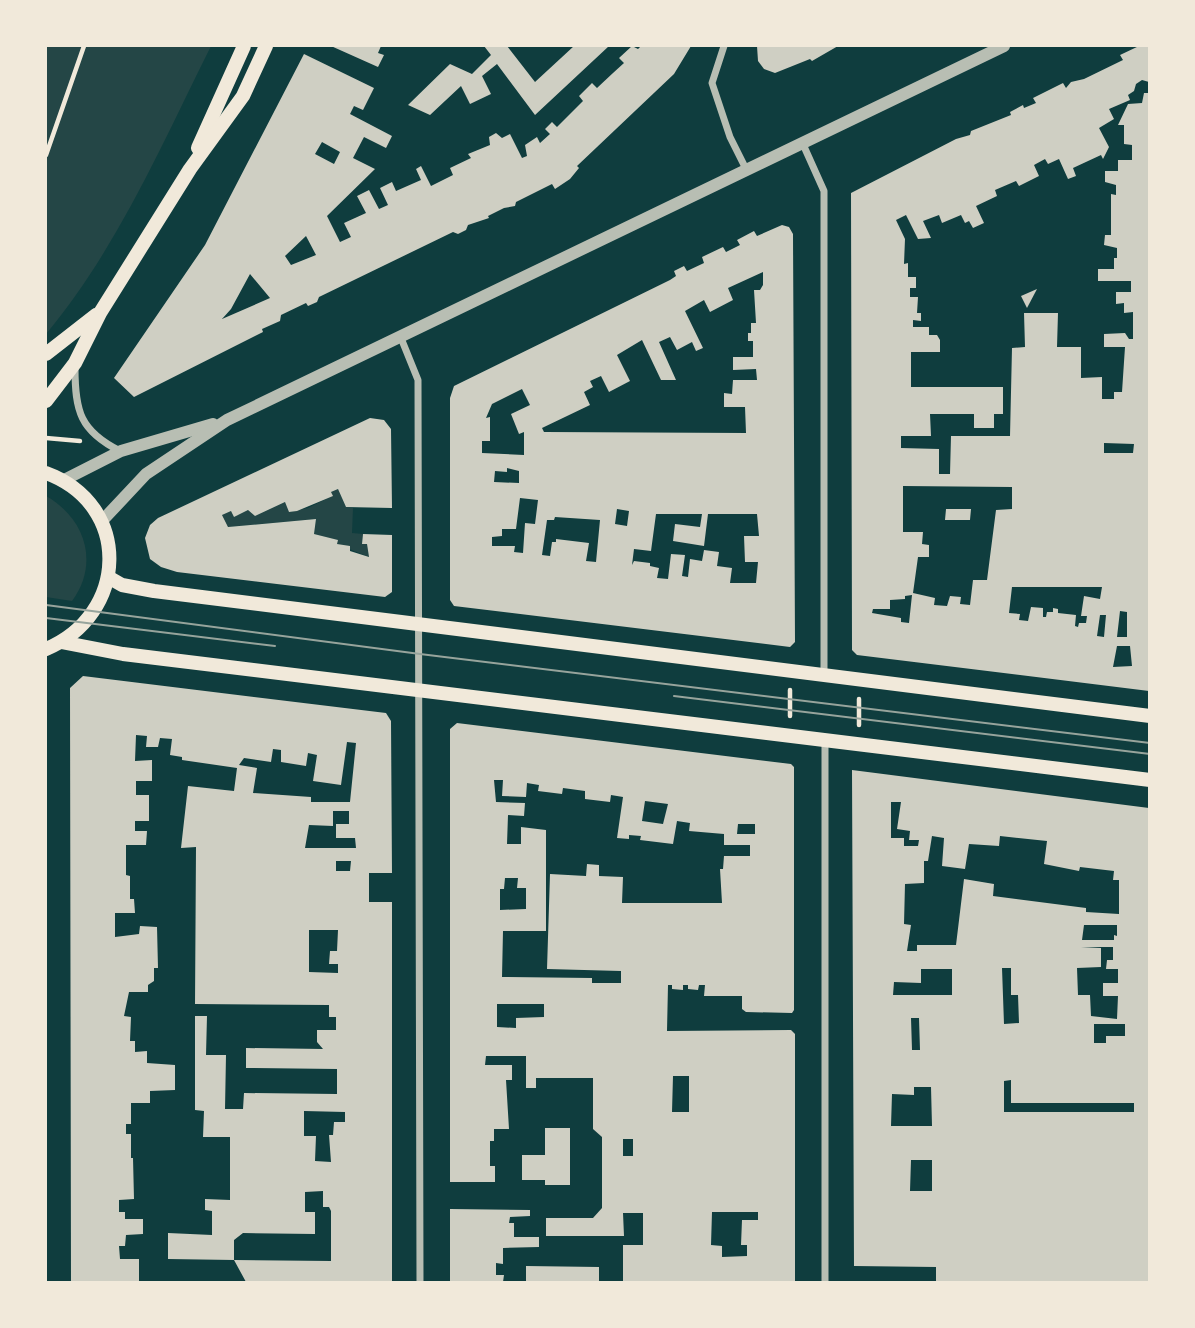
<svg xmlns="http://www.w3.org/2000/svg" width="1195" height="1328" font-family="'PT Sans',sans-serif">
<rect width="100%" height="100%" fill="#0f3d3e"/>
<g fill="#244646">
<path d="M46 46H211C162 144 117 249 46 334Z"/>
<path d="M338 489 346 507 353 508 352 533 363 534 362 544H367L369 557 337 544V540L314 534 316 519 228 527 222 515 231 511 234 517 248 510 255 516 285 502 289 512 308 508 332 496 331 492Z"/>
<path d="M46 496C85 518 100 563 72 601L46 597Z"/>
</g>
<g fill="#cfcfc3" fill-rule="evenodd">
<path d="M331 46H381L378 53 384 55 378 67Z"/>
<path d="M484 46H507L535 82 574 46H609L535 115 497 64 482 76 491 94 470 104 461 86 430 115 408 105 450 64 472 74 491 55Z"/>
<path d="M632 46 638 49 641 46H691L674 74 577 166 579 168 570 179 555 189 552 184 516 202 515 206 504 208 488 216 489 218 468 225 466 230 458 234 453 232 319 297 317 302 308 306 306 303 281 315 280 321 262 329 263 332 134 397 114 378 205 245 304 54 374 88 363 110 354 106 350 114 392 136 386 148 364 137 353 158 375 169 327 216 340 242 351 237 344 223 366 213 357 196 369 190 379 209 388 205 380 188 392 182 396 191 421 180 416 169 421 166 431 186 453 175 450 168 471 158 468 154 490 145 489 137 496 133 502 138 510 134 522 158 527 156 525 145 537 137 540 143 550 134 545 129 552 122 557 127 583 101 579 96 592 83 597 88 613 73 624 63 619 58ZM322 142 340 152 334 164 315 154ZM306 236 316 255 291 265 285 256ZM250 274 270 298 222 319 231 309Z"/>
<path d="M757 46H838L812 61 810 59 775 73 764 69 758 61Z"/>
<path d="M1139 46H1149V82L1142 80 1136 84 1134 91 1128 95 1130 100 1109 109 1114 119 1099 128 1109 147 1103 159 1101 155 1073 168 1076 176 1068 179 1059 159 1048 164 1045 159 1034 165 1039 176 1019 186 1016 181 995 190 997 196 976 206 984 223 973 228 969 221 965 223 961 215 942 223 939 215 923 221 931 238 918 239 906 215 896 220 905 239 904 264 908 263V277H916V288H910V297H918L917 313H921V321L913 320V327H929V335H937L940 340V352H911V387H1003V414H994V428H974V414H930L931 436H901V448L939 449V474H950L951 436H1010L1012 348 1025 347 1024 313H1058L1057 347H1081V378L1102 377V399H1114V392H1122L1125 347H1104V334L1125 333 1129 339H1133V312L1124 313V303L1116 304V292H1131V281H1098V269H1114V258H1117V248L1104 245 1105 235H1111V194L1116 195V185L1105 182V171H1118V160H1132V145L1124 144V125H1118L1128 104 1142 103 1144 93H1149V691L857 655 852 650 851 193 956 139 970 135 971 131 1011 115 1010 112 1023 105 1024 108 1036 103 1033 98 1063 83 1066 88 1071 82 1084 79 1123 60 1120 55ZM1104 443 1134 444 1133 453H1104ZM903 486 1012 487V509L996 510 987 580H973L970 605 960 604 961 597 950 596 947 606 934 605 935 598 913 593 918 557H929V545L922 544 923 532H903ZM1012 587H1102L1100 599 1084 596 1081 616H1087L1086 623H1079L1078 627 1075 626 1076 615 1058 613V609L1053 608V612H1047L1046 617H1043V608L1031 607 1028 621 1019 620 1020 614 1009 613ZM912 595 909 623 901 622V618L872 613 873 609H890V600L905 599V596ZM1120 611 1127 612V637H1117ZM1100 615H1106L1104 637 1097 636ZM1117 646H1130L1132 666 1113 667Z"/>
<path d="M782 225 789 227 793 234 795 642 790 647 454 606 450 600V398L454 386 670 280 676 276 674 271 684 266 687 271 704 263 702 257 723 247 726 252 740 245 737 240 754 231 757 236ZM763 272V285L760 290H754L756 323H751V333H748V341H753V357H733V370L756 369 757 380H733L732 394 724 393V407H745L746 433 544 432 542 428 590 405 584 392 593 387 590 381 601 376 609 392 630 381 617 355 642 340 661 380H676L659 342 670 337 677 350 692 342 696 351 703 348 685 311 704 300 710 312 733 300 728 288ZM522 389 530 405 511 414 519 434 524 432V455L482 453V441H490V417L486 418 492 404ZM507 468 519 471V483L494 482 495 471 507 472ZM520 498 538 500 535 524 525 523 523 553 514 552 515 546H492V537L502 536V529H516ZM617 509 629 511 627 526 615 524ZM656 514H702L700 527 675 524 673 541 704 546 708 514H757L759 536H744L745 562H758L756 583H730L732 568 717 566 719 552 704 550 702 561 690 559 688 577 682 576 685 555 671 554 668 579 657 578 659 568 650 566V563L634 561 632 565 634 549 651 551ZM555 517 600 520 596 562 586 561 589 543 556 539V542H552L550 556 542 555 547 520H554Z"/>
<path d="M1037 289 1027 308 1021 296Z"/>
<path d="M370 418 384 420 391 429 392 508 346 507 338 489 331 492 333 496 297 511 289 512 285 502 255 516 248 510 234 517 231 511 222 515 228 527 316 519 314 534 338 540 337 544 350 546V551L369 557 367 544H362L363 534 392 535V592L385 597 177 572 161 567 150 559 145 538 150 525 158 518Z"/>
<path d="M946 509H971L970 520H945Z"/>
<path d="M83 676 386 713 391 721 392 873H369V902H392V1282H246L234 1260 168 1259V1233L212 1235V1211L205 1210V1199L230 1200V1137H203L204 1111 195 1110V1016H207L206 1055H226L225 1109H243L244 1093 337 1094V1069L246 1068V1048L323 1049 317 1042V1030H336V1017H329V1005L195 1004 196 847 181 848 188 786 234 791 237 768 182 760V757L170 755 172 739 160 738 158 747H146L147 736 136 735 135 761 152 760V781H136V795H149V821H135V831H147L146 845H126V875L130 876V899H134L135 913H115V937L139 934 140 926 157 927 158 968H154V981L148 985V992H129L124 1016 131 1017 130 1041H135V1052L147 1051V1063L175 1065V1090L150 1091V1103H131V1124H126V1134H131V1158H133L134 1199 119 1200V1212H125V1219H143V1234L126 1235 125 1246H119L120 1259H139V1282H71L70 688ZM347 742 356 743 350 802H311V797L253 793 257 768 239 765 244 758 271 762 273 749 281 750V762L306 766 308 753 317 755 313 781 341 785ZM333 811H349V824H336V838H355L356 848H305L309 825 333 826ZM336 861H351L350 871H336ZM309 930H338L337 951H330L329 964H338V973L309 972ZM304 1111 345 1112V1122H334L333 1135H329L331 1162 315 1161 316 1136H304ZM323 1191V1207H329L331 1211V1261L234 1260V1240L243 1233 315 1234V1212H305V1192Z"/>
<path d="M457 723 791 764 794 767V1010L792 1013 746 1012 742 1009V996H704L705 985H699L698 990 688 989V985H683V990L672 989V985H668L667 1031 791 1030 795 1034V1282H623V1245H643V1213H623L624 1236H546V1218H593L602 1208V1137L593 1129V1078H536V1088H526V1056H486L485 1065H512V1080H506L509 1129H494V1141H490V1166H495V1182H450V729ZM494 780H503L502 796 526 797 527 783 539 785 538 791 562 794 563 788 585 791V799L610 802 611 795 623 797 617 838 629 839V835L641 836 640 840 673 844 677 821 690 823 689 831 724 834V845H750V856H724L723 869H720L722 903H622L623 877 599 876V865L587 864 586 876 550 874 547 969 621 971V983H592V978L502 977 503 931H546V830L521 827V844H507L508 815 524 816 525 803 496 802ZM645 801 668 804 663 824 642 821ZM738 824H755V834H737ZM505 878H518L517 888H526V909L500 910V889H504ZM497 1004H544V1017L516 1018V1028L497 1027ZM673 1076H689V1112H672ZM623 1139H633V1156H623ZM712 1212H758V1220H742L741 1245H747V1256L722 1257V1246L711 1245Z"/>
<path d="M852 770 1149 808V1282H936V1267L854 1266ZM891 802H901L897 829 910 831 909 840H919L918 846H904V838H891ZM932 836 944 838 942 866 965 869 969 844 999 846 1000 836 1047 841 1044 864 1079 871 1080 867 1114 871 1113 880H1119V914L1086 912V908L993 896 994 884 964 879 956 945H917V951H907L911 925 904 924 905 884 924 883V861H928ZM1084 925H1117V936L1114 935V940H1082ZM1081 947H1113V960H1107L1106 969H1118V983H1103V996H1118L1117 1019 1091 1016 1090 995H1078L1077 968 1101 967V948ZM1002 968H1011V995H1018L1019 1023 1004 1024ZM921 969H952V995H893L894 982 921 983ZM911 1018H919L920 1050H912ZM1094 1024H1125V1036H1106V1043H1094ZM1011 1080V1103H1134V1112H1004V1081ZM914 1087H931L932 1126H891L892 1094 914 1095ZM911 1160H932V1191H910Z"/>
<path d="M545 1128H570V1185H545V1180H522V1155H545Z"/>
<path d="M450 1209 530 1210V1216L510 1217 509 1223H514V1237H539V1247L503 1248V1264L496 1263V1275H504L503 1282H450Z"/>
<path d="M526 1266 599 1267V1282H526Z"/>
</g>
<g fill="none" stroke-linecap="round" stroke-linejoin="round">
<g stroke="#f1e9da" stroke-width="4.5">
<path d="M46 155 84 46"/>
<path d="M46 438 80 441"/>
<path d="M790 716V690"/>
<path d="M859 725V699"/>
</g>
<g stroke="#b8beb3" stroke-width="7">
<path d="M724 46 712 83 730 137 746 169"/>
<path d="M802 142 824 191V676"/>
<path d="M401 338 418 380 420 1282"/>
<path d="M75 368C75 411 80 431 120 451"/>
<path d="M825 741V1282"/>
</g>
<g stroke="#b8beb3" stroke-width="12">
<path d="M62 481 121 451 213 424"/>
<path d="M101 522 146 474 227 420 1004 46"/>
</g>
<g stroke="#f1e9da" stroke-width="14">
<path d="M198 148 244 46"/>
<path d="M46 354 96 315"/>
<path d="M46 401 75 363 100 313 190 169 243 96 266 46"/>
<path d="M46 473C133 505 128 615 46 649"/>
<path d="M108 577 122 585 154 591 1150 716"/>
<path d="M61 642 123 654 1150 780"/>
</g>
<g stroke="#97a49c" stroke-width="2">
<path d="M46 605 420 654 1150 743"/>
<path d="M46 618 275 646"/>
<path d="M674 696 1150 754"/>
</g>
</g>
<rect width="1195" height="1328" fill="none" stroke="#f1e9da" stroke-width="94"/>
</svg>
